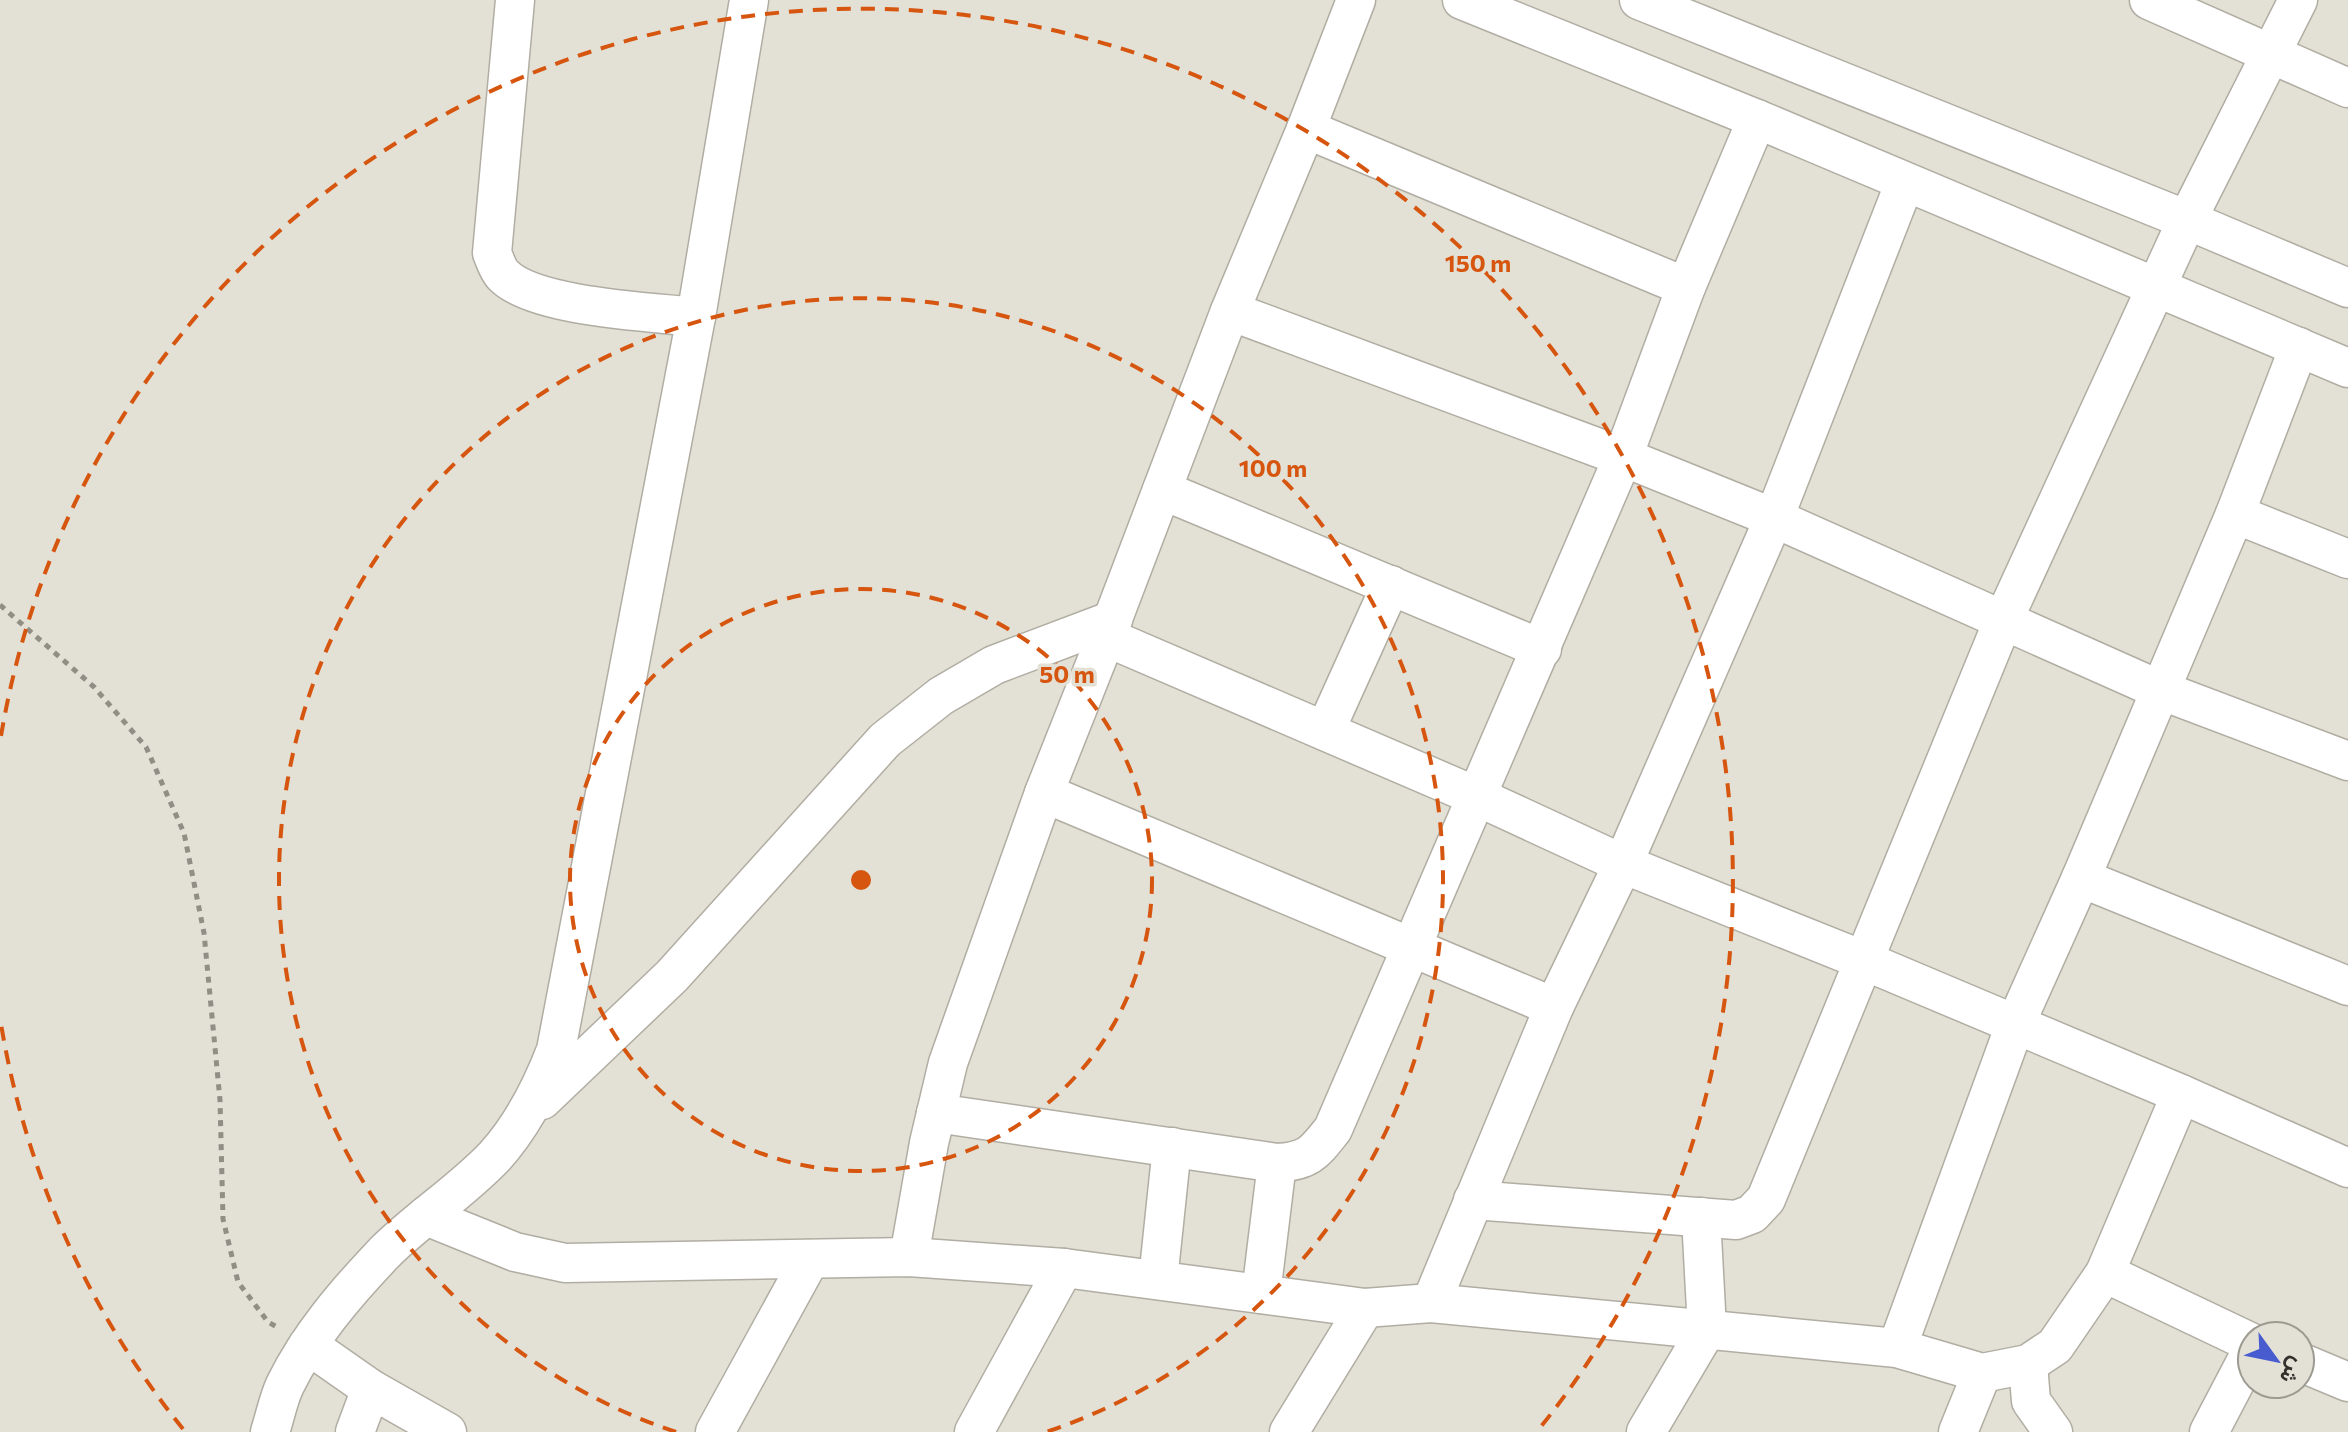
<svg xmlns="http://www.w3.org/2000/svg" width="2348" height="1432" font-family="Commissioner,Vazirmatn,sans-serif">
<rect width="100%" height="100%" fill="#e3e0d5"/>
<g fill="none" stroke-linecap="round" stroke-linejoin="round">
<defs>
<g id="street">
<path d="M515 0 492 253C495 260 498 270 503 275 533 307 651 312 696 317"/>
<path d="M1462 0 1757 119 2348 368"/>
<path d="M1639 0 2187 220 2348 288"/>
<path d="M2149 0 2348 88"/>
<path d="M1306 129 1686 287"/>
<path d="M1230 311 1623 457 1774 518 2160 690 2348 761"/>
<path d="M1162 490 1542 649"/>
<path d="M2235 514 2348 559"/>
<path d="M1106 637 1478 797 1623 864 1865 961 2181 1094 2348 1168"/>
<path d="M1325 731 1391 585"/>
<path d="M1044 793 1554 1007"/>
<path d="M2081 878 2348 986"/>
<path d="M542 1100 672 976 885 740 941 696 994 665 1113 620"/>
<path d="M936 1113 1277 1163C1309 1161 1314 1153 1333 1129L1623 457 1686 287 1757 119"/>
<path d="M1473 1200 1736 1220 1752 1214 1766 1199 2003 621 2187 220 2298 0"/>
<path d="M426 1216 515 1252 565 1263 909 1257 1064 1268 1365 1308 1431 1303 1897 1348 1982 1373 2028 1364 2055 1346 2105 1273 2181 1094"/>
<path d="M909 1257 929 1143 948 1063 1044 793 1106 637 1230 311 1306 129 1356 0"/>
<path d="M2105 1273 2252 1343"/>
<path d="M1158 1280 1172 1147"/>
<path d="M1261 1294 1277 1163"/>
<path d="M1431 1303 1554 1007 1623 864 1774 518 1905 182"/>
<path d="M308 1345 371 1389 447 1432"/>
<path d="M1897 1348 2015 1025 2081 878 2235 514 2299 347"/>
<path d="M2300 1362 2348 1382"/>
<path d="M2028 1364 2031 1401 2053 1432"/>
<path d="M270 1432C275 1417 278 1400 285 1385 309 1336 346 1293 384 1253 419 1218 461 1192 495 1156 523 1125 541 1089 556 1050L696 317 749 0"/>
<path d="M355 1432 371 1389"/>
<path d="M715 1432 810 1259"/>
<path d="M974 1432 1064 1268"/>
<path d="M1289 1432 1365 1308"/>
<path d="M1646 1432 1707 1329 1701 1217"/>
<path d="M1958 1432 1982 1373"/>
<path d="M2209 1432 2252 1350"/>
</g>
</defs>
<use href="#street" stroke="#b1ada3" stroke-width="41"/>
<path stroke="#908e85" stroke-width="5" stroke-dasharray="6 6" stroke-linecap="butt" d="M0 605 94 687 146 747 184 833 204 933 220 1100 223 1219 238 1282 268 1322 277 1327"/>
<use href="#street" stroke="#fff" stroke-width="38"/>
</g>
<g fill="none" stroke="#d6550f" stroke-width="4" stroke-dasharray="14 10">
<circle cx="861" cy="880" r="291"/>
<path d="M676 1432A582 582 0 1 1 1046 1432"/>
<path d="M183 1429A872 872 0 0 1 1 1024M1 736A872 872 0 1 1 1539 1429"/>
</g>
<circle cx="861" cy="880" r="12" fill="#d6550f" stroke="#e3e0d5" stroke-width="4"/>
<g font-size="24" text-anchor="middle" font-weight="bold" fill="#d6550f" stroke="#e3e0d5" stroke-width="7" stroke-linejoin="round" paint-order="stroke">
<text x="1478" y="272">150 m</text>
<text x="1273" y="477">100 m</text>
<text x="1067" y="683">50 m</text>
</g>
<g transform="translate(2276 1360) rotate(123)"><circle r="38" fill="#e3e0d5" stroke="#9c9a91" stroke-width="2"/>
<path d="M0-6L14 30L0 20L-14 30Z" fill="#485bcf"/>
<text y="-12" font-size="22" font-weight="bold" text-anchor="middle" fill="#32312c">ش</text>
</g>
</svg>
